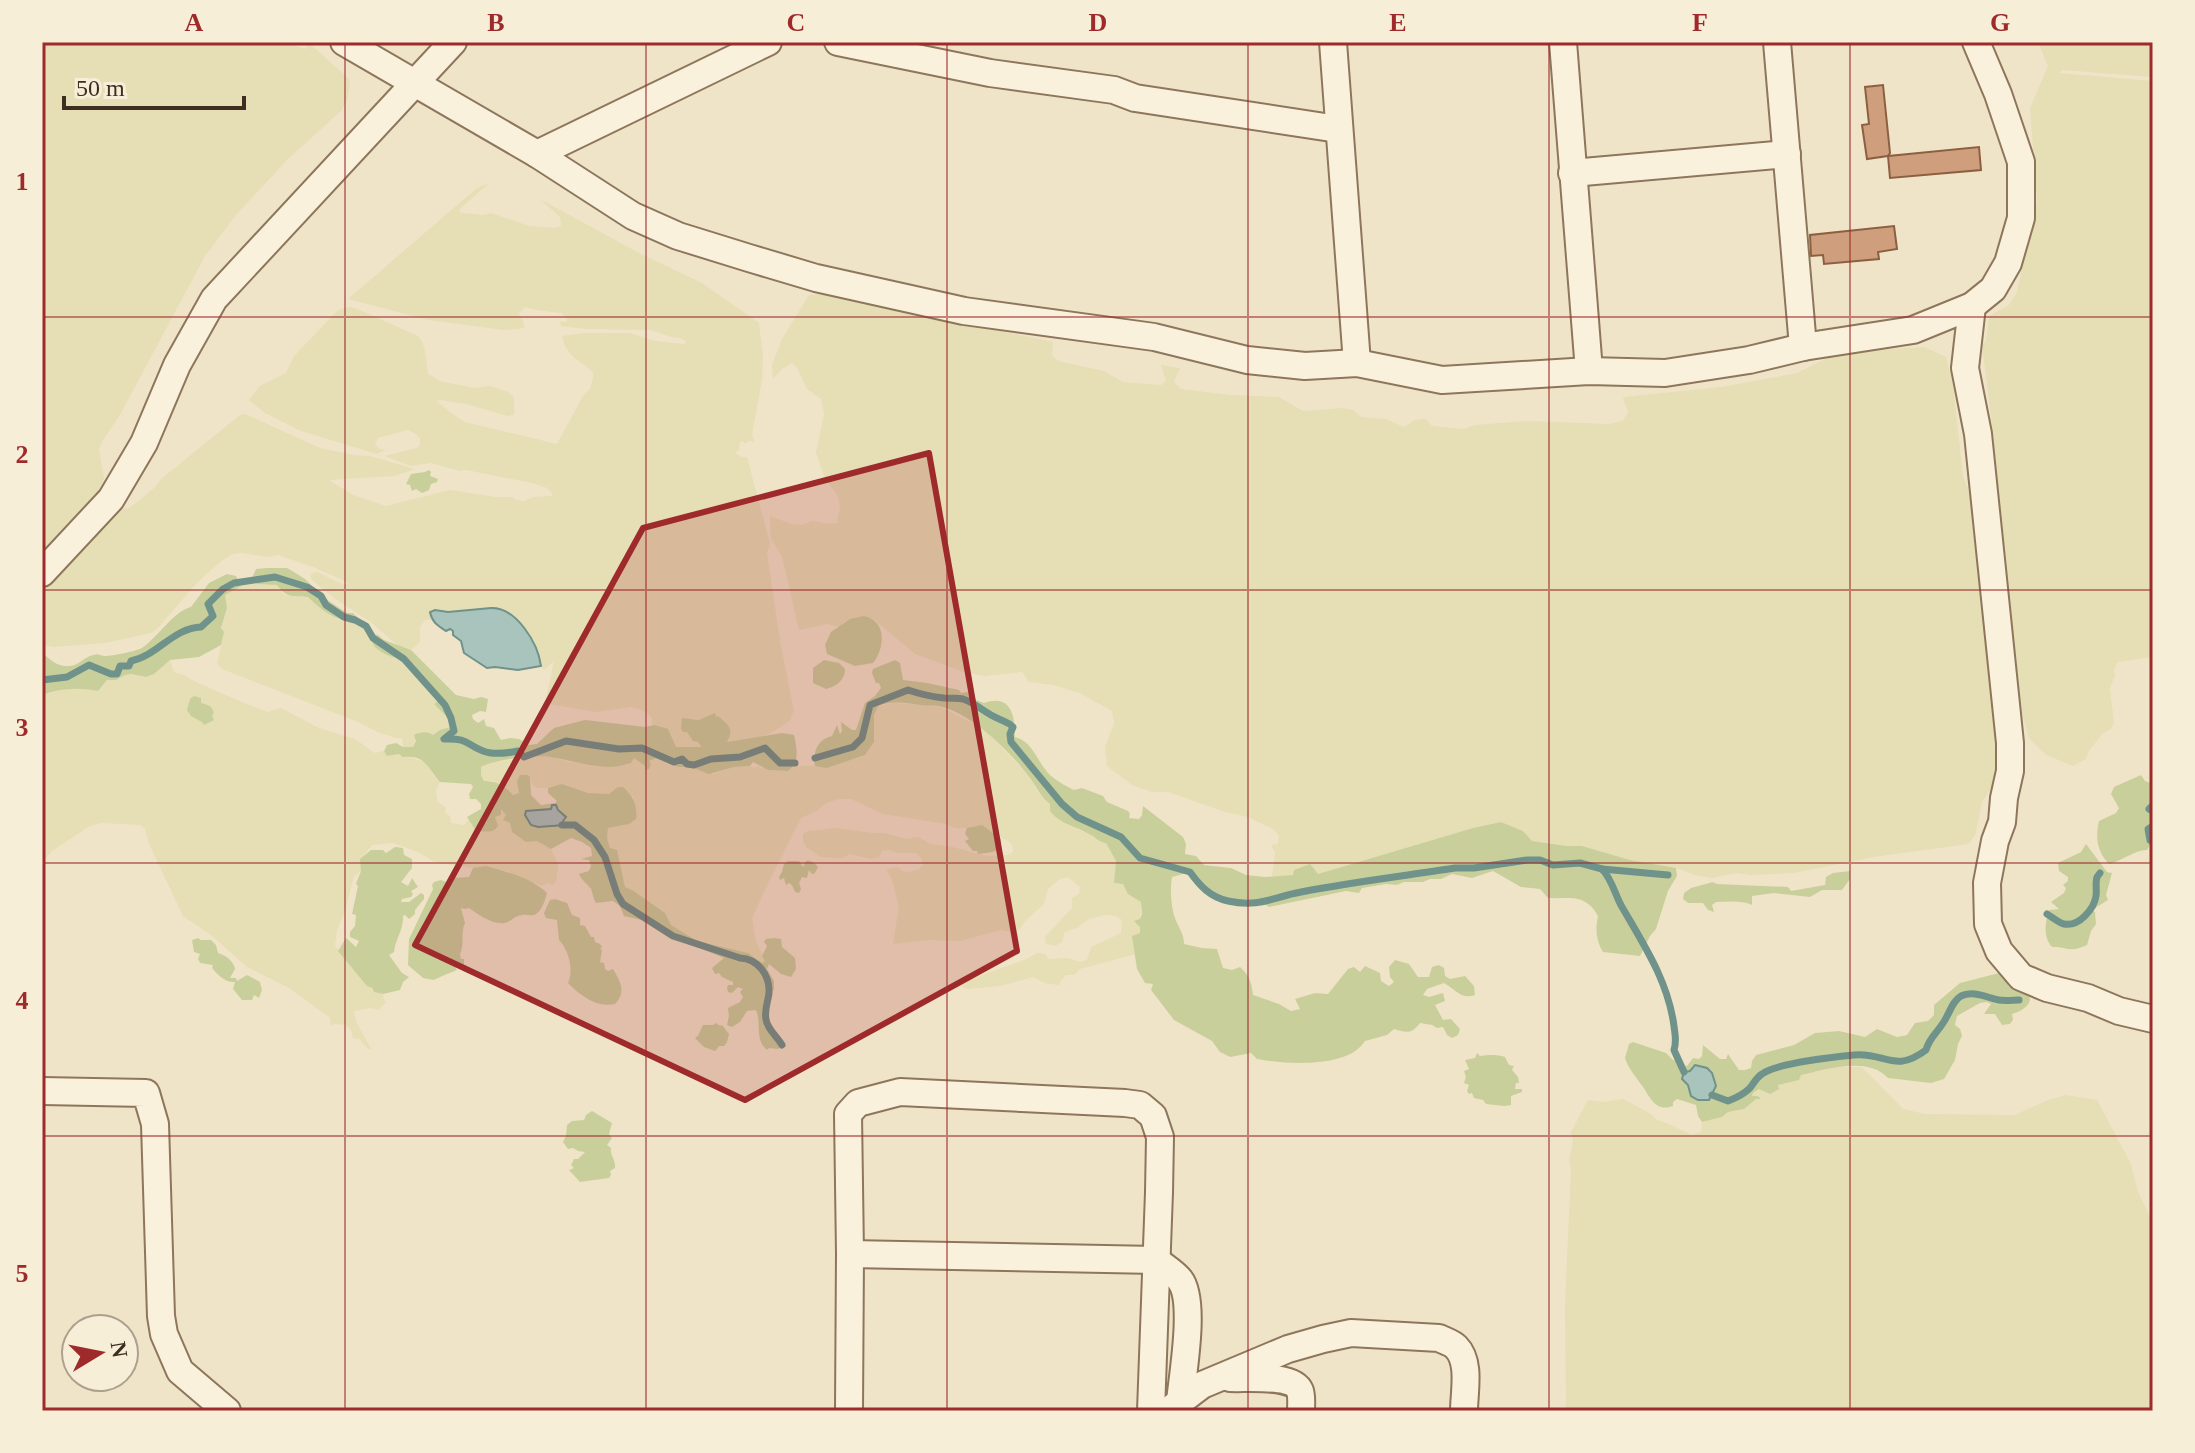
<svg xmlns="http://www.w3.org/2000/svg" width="2195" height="1453" font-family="'Times New Roman',serif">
<rect width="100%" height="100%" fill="#f0e4c8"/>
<g fill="#e6deb5">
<path d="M42 42H285L305 49 309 43 349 79 350 85 348 97 342 110 287 160 236 215 205 256 120 415 103 440 99 449 104 479 97 494 50 544 42 559Z"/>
<path d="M2038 42H2153V77L2062 70 2059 73 2153 81V657L2118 662 2114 670 2115 676 2110 688 2114 723 2111 729 2103 733 2089 751 2086 759 2073 766 2046 755 2029 738 2018 699 1990 408 1982 346 1986 341 1989 316 2009 305 2017 292 2037 201 2030 108 2048 66Z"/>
<path d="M489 183 459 210 461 213 484 215 491 213 529 226 555 228 561 226 560 217 540 199 639 253 702 283 759 323 763 356 762 380 752 435 755 442 749 441 745 444 743 441 740 442 739 450 735 453 742 457H747L770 544 767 553 780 641 794 711 790 720 773 732 761 737 727 742 726 725 723 719 708 717 699 720 694 718 687 732 706 747H676L668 730 652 725V718L645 711 631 707 596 712 545 703 554 661 544 670 510 613 502 609 448 612 435 610 430 613 431 620H425L420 627V642L411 650 399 647 372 623 334 598 312 580 310 576 313 573 317 572 344 585 347 584V582L313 567 278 555 268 557 242 553 233 554 221 561 196 584 157 629 151 633 105 643 53 647 42 645V591L73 561 121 507 127 509 136 503 154 488 161 479 240 415 245 414 320 448 354 455 370 456 415 469 395 476 329 480 353 495 386 506 450 490 496 497H512L516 500 524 501 533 497 552 496V493L547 488 532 483 466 470 460 471 431 463 411 466 384 456 417 448 420 445V439L416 434 408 430 378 438 375 445 380 449 386 450 377 454 301 431 265 413 249 400 260 386 286 373 294 356 338 310 349 307 355 308 418 336 422 341 425 351 428 374 440 381 474 388 490 386 508 392 514 397V415L507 416 467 404 440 400 436 401 457 417 465 422 557 444 583 396 590 389 593 378V372L572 356 565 346 562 336 584 333H630L655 341 684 344 687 342 680 338 671 337 651 330 586 329 561 326 560 322H566L567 319 561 313 536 310 525 307 519 313 525 327 519 329 504 330 428 320 348 299 477 188Z"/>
<path d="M825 294 1053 342 1052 355 1058 361 1104 371 1123 382 1161 385 1166 381 1161 365 1180 368 1174 382 1181 389 1231 395 1279 397 1303 411 1342 408 1353 410 1361 417 1385 419 1404 427 1415 420 1426 419 1432 426 1464 429 1475 425 1526 421 1609 424 1623 421 1628 412 1623 397 1721 387 1797 373 1839 352 1925 347 1946 357 1953 385 1963 476 1969 492 1991 671 1999 776 1982 802 1976 833 1969 844 1947 847 1880 856 1794 873 1751 875 1736 873 1712 878 1695 875 1676 868 1630 860 1582 846H1567L1532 841 1523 831 1501 822 1473 828 1318 874 1272 877 1275 852 1271 845 1278 844 1279 836 1273 829 1248 817 1225 812 1168 792H1152L1132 785 1107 766 1105 747 1114 723 1112 711 1080 693 1053 685 1029 682 1022 672 985 676 967 673 915 654 872 618 857 617 844 622 840 627 827 624 799 630 782 556 771 539 770 516 791 524 802 525 812 521 829 524 837 523 840 508 838 496 824 476 816 453 824 414 821 399 807 389 797 368 792 363 782 369 773 379 772 365 782 339 809 295Z"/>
<path d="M251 580 257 584 277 585 283 594 294 597H308L339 620 366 626 373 638 404 659 437 696V702L434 704 447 717 451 728 432 736 429 733 419 732 413 747H403L402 738H396L377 732 358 722 222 669 217 664 224 633 221 629 227 608 225 595 240 586V582Z"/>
<path d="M170 660 174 672 184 675 196 682 244 703 268 712 281 708 319 728 355 739 375 753 384 751 387 756 399 754 425 762 431 767 433 775 440 782 436 791 438 802 446 808 445 813 450 816 451 823 464 825 468 820 471 821 493 830 497 829 498 826 494 817 500 809 505 812 513 828 531 841H537L551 849 558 865 556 882 553 885 547 883 540 886 536 883 527 882 510 872 486 866 473 868 437 863 418 852 393 843 372 845 361 859V871L354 876 345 912 337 930 335 946 374 992 383 994 384 1000 386 1002 379 1010 371 1008 354 1011 356 1021 371 1049H369L362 1043 360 1039 353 1038 351 1030 346 1025 334 1024 331 1026 330 1018 289 988 247 967 211 935 183 916 149 844 145 829 141 825 101 823 90 826 52 851 42 863V695L60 690 81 687 98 691 107 680 131 674 146 677 154 674Z"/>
<path d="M894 703 938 706 983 728 1030 777 1037 791 1050 804 1067 825 1093 835 1106 843 1116 861 1123 884 1141 902 1140 934 1132 936 1136 954 1080 969 1074 975H1066L1058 985 1044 983 1033 977 1000 986 967 989 956 984 1027 959 1037 953 1045 954 1048 959 1067 958 1080 962 1087 960 1091 947 1121 933 1122 920 1116 916 1105 915 1089 919 1077 928 1065 932 1062 942 1055 946 1046 944 1045 937 1072 908V898L1079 894 1080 887 1068 877 1060 879 1048 889 1044 904 1026 920 1019 930 1011 932 1001 930 960 941 928 940 893 944 899 907 892 880 886 869 898 867 902 871 910 872 918 870 923 865 921 858 916 853H897L890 850 882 851 879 857 871 859 850 854 842 858 821 857 806 847 803 841V834L808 831 836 828 872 833H884L907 839 918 837 931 844 952 847 986 856 1007 855 1013 852 1012 845 1008 841 975 826 967 828H955L947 824 883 814 851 799H839L826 803 818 810 801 818 764 892 752 918 756 942 766 961 762 964 748 953 697 941 671 925 632 890 625 887 610 848 607 838 608 828 629 824 637 813 633 797 618 787 609 794 588 793 563 784 548 788H537L532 784 530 777 517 781 519 793 513 795 508 790 493 781H484L481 776V767L491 762 537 757H552L569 762 615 767 634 758 645 766 648 761 656 758 678 767H691L713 774 734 767 750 766 754 768 758 766 768 770 788 771 794 766H822L827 768 865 755 874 742 873 715 878 706Z"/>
<path d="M1836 1067H1862L1903 1109 1925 1114 2015 1115 2048 1100 2066 1095 2097 1100 2131 1164 2138 1192 2153 1223V1411H1566L1565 1305 1571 1170 1569 1160 1573 1140 1571 1132 1588 1100 1603 1102 1623 1099 1651 1114 1657 1120 1667 1123 1692 1135 1701 1132 1702 1122 1722 1117 1728 1112 1744 1109 1753 1093 1760 1089 1799 1080 1801 1075Z"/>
</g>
<g fill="#c9cf9b">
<path d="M429 470 431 472 430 476 438 479 437 482 431 484 429 490 422 493 416 489 412 491 410 485 406 484 411 474 425 472Z"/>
<path d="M267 568H287L294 572 305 579 326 599 347 613H353L366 626C340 621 327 616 308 597 293 596 286 598 277 585L257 584 251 580 256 569Z"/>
<path d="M227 574 236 576 241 586 225 595 227 608 221 628 224 632 221 645 199 657 170 660 154 674 146 677 131 674 125 675 116 680H107L98 691C78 687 60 688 42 695V653C49 658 55 665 64 666 80 667 80 659 93 655 101 653 97 655 105 656 112 656 137 651 142 648 158 637 174 611 191 607L209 583Z"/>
<path d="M864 616C887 621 885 648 873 663L855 666 827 654 825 645 831 632 850 619Z"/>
<path d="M370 634 378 635 384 640 411 650 456 695 474 699 481 697 488 699 486 712 480 711 472 715 473 719 478 723 484 719 486 726 494 728 501 740 510 738 519 739 529 745 537 744 554 728 585 720 645 727 654 725 668 729 676 747H702L698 742 693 741 687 732H683L681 729 682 718 699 720 715 713 716 717 718 716C723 720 732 726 730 734 730 736 728 739 727 742L782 733 794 735C797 749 800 762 788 771L768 770 753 762 750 766 734 767 709 774 691 767H678L656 758 649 761 651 764 649 769 646 770 645 766 634 758 631 763C625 764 618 767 612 767 591 767 570 760 550 757 533 755 496 759 481 767V775L484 781C497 781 505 786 513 795L519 793 517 781 520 775H527L530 777 531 795 541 805 555 803 557 801 548 793V788L562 784 588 793 609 794 618 787H623C633 796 638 806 636 819L629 824 608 828 607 838 610 848 617 850 625 887 632 890 665 913 671 925 697 941 748 953 762 963 765 961 762 956 767 946 764 942 766 939 774 938 781 939 782 947 795 958 796 969 791 977 781 974 769 964 767 969 774 981V990L769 992C761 1023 769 1022 782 1045L778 1049 769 1048 767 1050C754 1039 762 1024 756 1010L747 1011 740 1022 732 1027 727 1025 729 1016 728 1008 740 1002 743 997 740 992 743 989 738 987 732 993 728 992 727 988 728 985H733V982L722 977 719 973 715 974 712 968 724 958 672 937 650 922 624 916 620 906 613 901 596 903C593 898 593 894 591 889 587 883 582 881 579 874L589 871 591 866 589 860 581 859 592 856 591 848 582 842 571 838 551 849 537 841 526 842 512 832 510 823 503 820 506 815 501 809V815L495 817 498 826C494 834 485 831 476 831L467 817 481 809V804L476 799H470L469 794 473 787 471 784 440 782C427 768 427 755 403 757L399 754 387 756 384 751 387 745 396 743 403 747H413L416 741 414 735C420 732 427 731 433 735L440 730 451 727 447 717 434 704 437 702V696L404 659C395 659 380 653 374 646 372 642 372 638 370 634Z"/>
<path d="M824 660 839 663 845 669C845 680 837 686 826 689L813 683V668Z"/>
<path d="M895 660 900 663 903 680 927 683 959 690 961 693 967 692 974 695 976 700 984 703C1011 694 1015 715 1015 737 1034 742 1037 763 1051 776 1057 781 1066 786 1074 790L1082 788 1103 796 1107 802 1128 811 1130 814 1129 818 1139 819 1142 815 1143 806 1183 837 1186 844 1185 854 1196 856 1204 865 1231 868 1246 875 1265 877 1293 875 1294 870 1310 864 1318 874 1473 828 1501 822 1523 831 1532 841 1567 846H1582L1630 860 1676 868 1677 876 1668 891 1656 929 1650 936 1640 956 1603 952C1596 941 1595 929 1598 916 1585 893 1571 899 1548 898L1540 889 1521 887 1493 871 1472 878 1452 874 1441 879H1430L1423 882H1404L1397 885 1386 884 1362 888 1359 893 1346 891 1269 907 1263 903 1226 901 1200 888 1190 872 1172 877C1170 888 1171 907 1175 918 1178 927 1184 933 1184 944L1202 948 1217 949 1223 968 1232 970 1240 967C1249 975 1252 983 1253 995L1279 1004 1291 1011 1300 1009 1295 999 1315 993 1328 994 1348 969 1354 967 1360 972 1365 966 1380 973 1381 981 1389 986 1394 982 1390 977 1389 967 1395 960 1409 964 1418 977H1429L1432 967 1439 965 1444 968 1445 976 1450 979 1465 976 1474 986 1475 995C1461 1000 1455 989 1444 983L1427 989 1423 995 1429 997 1443 993 1445 1001 1435 1005 1443 1020 1451 1019 1460 1029 1458 1035 1452 1038 1447 1035 1443 1027 1437 1028 1432 1025 1420 1023C1412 1034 1407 1033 1394 1029L1387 1035 1365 1041C1348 1069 1285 1064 1257 1059L1251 1053 1230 1057 1220 1052 1212 1041 1174 1020 1151 990 1153 984 1145 983 1137 969 1132 936 1140 933V927L1134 921 1140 919 1142 914 1141 902 1128 894 1123 884 1114 883 1116 861 1106 843C1098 842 1096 837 1089 834 1075 826 1060 824 1050 811V804C1037 793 1037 786 1027 774 1008 750 971 713 939 706 933 705 927 706 921 705 906 703 892 700 878 706L874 715V742L865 755 827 768 815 766C813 753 816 740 832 736L837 725 840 734 842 731 841 722 852 730H856L865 703 875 696 881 688 879 683H876L872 673 873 669Z"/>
<path d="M194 696 201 698V703C209 705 212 706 214 713L212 716 214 720 204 725 202 722 191 716 187 710 190 699Z"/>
<path d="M2141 775 2145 781 2153 784V845H2150L2147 850C2134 850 2122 861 2109 864 2097 852 2095 837 2099 821L2116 813 2119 808 2111 794 2114 787Z"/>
<path d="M982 825 1001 839C1000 855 989 852 978 854L977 851H973L965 841 969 839 965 834 967 828Z"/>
<path d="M2086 844 2107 872 2112 873 2106 895 2108 900 2092 910 2095 912 2096 924 2091 931 2087 945C2067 954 2069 946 2052 947 2043 937 2045 922 2049 910L2059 909 2051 902 2064 893 2066 888 2063 885 2068 881V877L2059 871 2058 863 2081 852Z"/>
<path d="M395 847 403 848 404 855 412 859V868L401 882 408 886 412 878 418 887 411 891 413 894 411 897 402 899 401 902H409L421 893 424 895V899L415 910V914L409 919 405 915 403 916C404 929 395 940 394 952L389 955 402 973 409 977 403 982 400 990 383 994 374 992 372 988 367 986 338 951 346 938 356 947 359 941 350 937V932L355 926 356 915 352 914 358 886 356 884 361 871 360 859 371 850H383L386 853Z"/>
<path d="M788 861H799L803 867 806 861C811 860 815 863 818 867L815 873 812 874 809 870 807 878 802 877 799 883 801 889 799 893 795 892 792 885 789 883 786 885 784 878 780 880 779 877 782 872 784 864Z"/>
<path d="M486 866C508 872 531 878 547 893 545 900 542 912 534 915 532 916 524 914 522 915 514 916 512 921 505 923 492 925 478 914 469 908L465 909 461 908 465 923C460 933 465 944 460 954L461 959H464V966L458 964 455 967 457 970C452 972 437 978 434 980L423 978 408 965 409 939 433 889 432 885 434 882 441 880 449 883 454 878 469 877 473 868Z"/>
<path d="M1850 871V879L1842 890H1822L1810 897 1774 893 1752 896V905C1742 900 1728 902 1716 902L1712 905 1714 912 1708 910 1703 903H1688L1683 899 1684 893 1691 888 1713 882 1717 884 1788 887 1791 891 1825 885 1826 877 1833 873Z"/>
<path d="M555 899 567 903 572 915 580 918V925L585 926 591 937H594L595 942 600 944 602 947 600 949 602 950 600 962 604 963 605 969 608 971 613 969C620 981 627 992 615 1004 596 1008 581 996 568 983 574 971 569 950 559 940L557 920 546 918 544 913 550 900Z"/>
<path d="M198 938 201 940H211L216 945 218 953C225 955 234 961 235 969L230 978H236L237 981 247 975 260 982 262 990 259 998 254 995 252 1000H242L233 989 235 982C225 983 218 975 212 968L213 965 200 963 198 959 200 954 194 952 192 940Z"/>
<path d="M2003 972 2009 979 2008 986C2013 988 2018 987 2023 990 2039 1000 2024 1011 2012 1014L2013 1020 2010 1024 2002 1025 1995 1014H1984L1991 1004 1987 1002 1980 1003 1957 1016 1955 1025 1960 1029 1962 1036 1958 1044 1955 1060 1944 1079 1931 1083 1888 1078C1868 1056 1827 1069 1801 1075L1799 1080 1778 1085 1779 1089 1770 1094 1759 1089 1753 1093 1752 1096H1758L1761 1099H1756L1744 1109 1728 1112 1722 1117 1702 1122 1698 1116 1696 1105 1677 1099 1673 1102V1106C1656 1112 1651 1099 1643 1087 1636 1077 1629 1070 1625 1058L1629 1044 1633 1042 1666 1053 1673 1060H1676L1675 1055 1682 1065 1687 1066 1693 1058 1699 1059 1702 1056 1703 1045 1720 1059H1726L1728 1054 1739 1070H1745L1751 1068 1752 1061 1756 1055 1794 1045 1815 1033 1839 1031 1865 1037 1877 1029 1897 1037 1907 1035 1915 1023 1928 1021 1934 1015V1005L1960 983Z"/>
<path d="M716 1023 720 1026 722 1025 729 1034 727 1042 724 1046H719L715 1051 704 1047 695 1038 698 1036 703 1025H713Z"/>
<path d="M1477 1053 1480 1056C1488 1055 1496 1054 1505 1057L1509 1065 1514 1066 1512 1070 1518 1077 1519 1083H1516L1515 1089H1522V1092L1511 1096V1105L1504 1106 1486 1104 1483 1100 1474 1098 1472 1093 1469 1094 1467 1091 1469 1085 1464 1083 1466 1077 1464 1071 1469 1069 1465 1060 1475 1058Z"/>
<path d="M592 1111 612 1123 609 1134 612 1138 607 1145 611 1148C610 1156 616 1160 615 1168L610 1171 611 1175 609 1178 580 1182 569 1170 574 1168 571 1165 574 1159H578L585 1152 578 1151 573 1148 568 1149 563 1142 566 1136 567 1125 572 1121 584 1120 586 1115Z"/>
</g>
<g fill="#a9c4bc" stroke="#6f938a" stroke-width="2">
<path d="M491 608C516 607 538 643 541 666L518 670 495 667 487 668 464 653 461 641 453 635V631L450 629 446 631C437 625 432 622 430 612L435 610 448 612Z"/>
<path d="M552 805H556L558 810 566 817 563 821 565 825 538 827 531 825 525 815 526 811 551 809Z"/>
<path d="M1695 1065 1707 1068 1712 1073 1716 1086 1709 1100H1698L1691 1096 1688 1085 1682 1079 1684 1072 1690 1071Z"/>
</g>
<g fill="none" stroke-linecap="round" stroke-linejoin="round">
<g stroke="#6f938a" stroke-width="7">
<path d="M42 680 67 677 89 665 111 674H117L120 666H129L131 661C157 656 173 628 201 627L213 616 208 604 223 589 234 583 275 577 307 587 321 596 326 605 344 617 355 620 366 626 373 638 404 659 445 705 451 718 454 731 444 739C469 738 465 744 483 751 493 755 508 753 518 751L524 757 566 741 619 749 642 748 674 762 682 759 687 764 694 765 711 759 740 757 765 748 780 763H795"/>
<path d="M815 758 853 747 862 738 870 705 908 690C917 693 934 697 944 698 951 698 957 698 963 699 976 703 985 713 997 718 1004 722 1007 721 1013 727L1010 734 1011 742 1062 804 1077 817 1121 837 1140 858 1190 872C1200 886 1210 897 1228 901 1259 908 1273 897 1301 892 1352 882 1404 876 1455 868H1474L1527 860H1540L1553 865 1580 863 1602 869 1668 875"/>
<path d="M2153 805 2149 809 2153 811"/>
<path d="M562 825H575L594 840 605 857 617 894 623 904 673 936 740 958C758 959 770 975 769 993 768 1002 764 1010 766 1019 767 1029 777 1036 782 1045"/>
<path d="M2150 840 2148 829 2153 826"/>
<path d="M1602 869C1612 879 1615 895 1622 907 1644 945 1668 981 1674 1026 1675 1035 1677 1041 1674 1050L1684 1072"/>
<path d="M2047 914C2052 917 2059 923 2064 924 2079 927 2094 909 2096 896 2097 890 2095 884 2097 877L2100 873"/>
<path d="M1712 1095 1728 1101C1736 1098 1744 1094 1750 1088 1754 1083 1756 1078 1762 1074 1777 1063 1834 1057 1854 1055 1886 1052 1894 1074 1926 1050 1929 1038 1937 1033 1943 1023 1949 1015 1952 1001 1961 996 1973 990 1988 998 1999 1000 2006 1001 2013 1000 2019 1000"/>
</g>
</g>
<g fill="#cf9f7d" stroke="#8d5f41" stroke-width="2">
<path d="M1883 85 1890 153 1888 156 1979 147 1981 170 1890 178 1888 156 1867 159 1862 125 1869 124 1865 87Z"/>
<path d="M1894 226 1897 249 1878 252 1879 259 1824 264 1823 255 1811 256 1810 235Z"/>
</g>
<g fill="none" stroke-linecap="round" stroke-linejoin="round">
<defs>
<g id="minor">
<path d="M344 42 537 154 633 216 678 236 749 258 816 278 964 311 1154 337 1247 360 1305 366 1357 363 1442 380 1589 371 1665 373 1749 360 1803 347 1913 330 1972 306 1993 289 2008 263 2021 218V162L1998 94 1976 42"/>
<path d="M838 42 990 73 1114 90 1135 98 1338 129"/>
<path d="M1333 42 1357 363"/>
<path d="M1563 42 1589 371"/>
<path d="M1777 42 1803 347"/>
<path d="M537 154 768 42"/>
<path d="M1572 173 1787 154"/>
<path d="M1972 306 1965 368 1978 434 2010 743V771L2004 798 2002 822 1995 841 1987 883 1988 924 1999 951 2021 977 2047 988 2088 998 2119 1011 2153 1019"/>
<path d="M42 573 111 499 144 443 177 365 214 299 453 42"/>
<path d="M42 1091 146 1093 155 1124 161 1316 164 1334 180 1371 227 1411"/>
<path d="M850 1254 1156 1260C1163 1266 1175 1273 1180 1280 1197 1302 1181 1383 1179 1411"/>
<path d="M1230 1378C1246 1379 1293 1374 1300 1391 1302 1397 1301 1405 1301 1411"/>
<path d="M1173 1407 1202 1385 1288 1349 1323 1339 1351 1333 1439 1338C1445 1341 1452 1343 1456 1347 1471 1362 1464 1392 1464 1411"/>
<path d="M849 1411 850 1254 848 1114 858 1103 900 1092 1125 1103 1140 1105 1153 1116 1160 1137 1159 1192 1151 1411"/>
</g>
</defs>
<use href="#minor" stroke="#8d765c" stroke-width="30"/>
<use href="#minor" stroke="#faf1dc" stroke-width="26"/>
</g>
<path fill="#9e2a2b" fill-opacity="0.2" stroke="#9e2a2b" stroke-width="6" stroke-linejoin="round" d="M929 453 1017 951 745 1100 415 945 643 528Z"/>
<path fill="none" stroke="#9e2a2b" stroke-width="2" stroke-opacity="0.55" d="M345 42V1411M646 42V1411M947 42V1411M1248 42V1411M1549 42V1411M1850 42V1411M42 317H2153M42 590H2153M42 863H2153M42 1136H2153"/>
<rect width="2195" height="1453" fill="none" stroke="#f7eed8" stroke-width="88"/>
<g transform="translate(100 1353) rotate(80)"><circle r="38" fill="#f7eed8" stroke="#ada18e" stroke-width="2"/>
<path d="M0-6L14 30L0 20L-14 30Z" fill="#9e2a2b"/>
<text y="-12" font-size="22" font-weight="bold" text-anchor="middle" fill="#3d2e20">N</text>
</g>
<path d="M64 96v12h180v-12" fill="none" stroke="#3d2e20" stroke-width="4"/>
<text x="76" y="96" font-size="24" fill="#3d2e20" stroke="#f7eed8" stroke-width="6" paint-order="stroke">50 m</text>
<rect x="44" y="44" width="2107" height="1365" fill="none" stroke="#9e2a2b" stroke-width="3"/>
<g font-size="26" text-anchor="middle" font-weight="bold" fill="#9e2a2b">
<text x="194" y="31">A</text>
<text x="496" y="31">B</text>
<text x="796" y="31">C</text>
<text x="1098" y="31">D</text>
<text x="1398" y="31">E</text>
<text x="1700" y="31">F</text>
<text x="2000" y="31">G</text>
<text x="22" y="190">1</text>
<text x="22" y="463">2</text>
<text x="22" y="736">3</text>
<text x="22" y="1009">4</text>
<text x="22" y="1282">5</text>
</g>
</svg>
